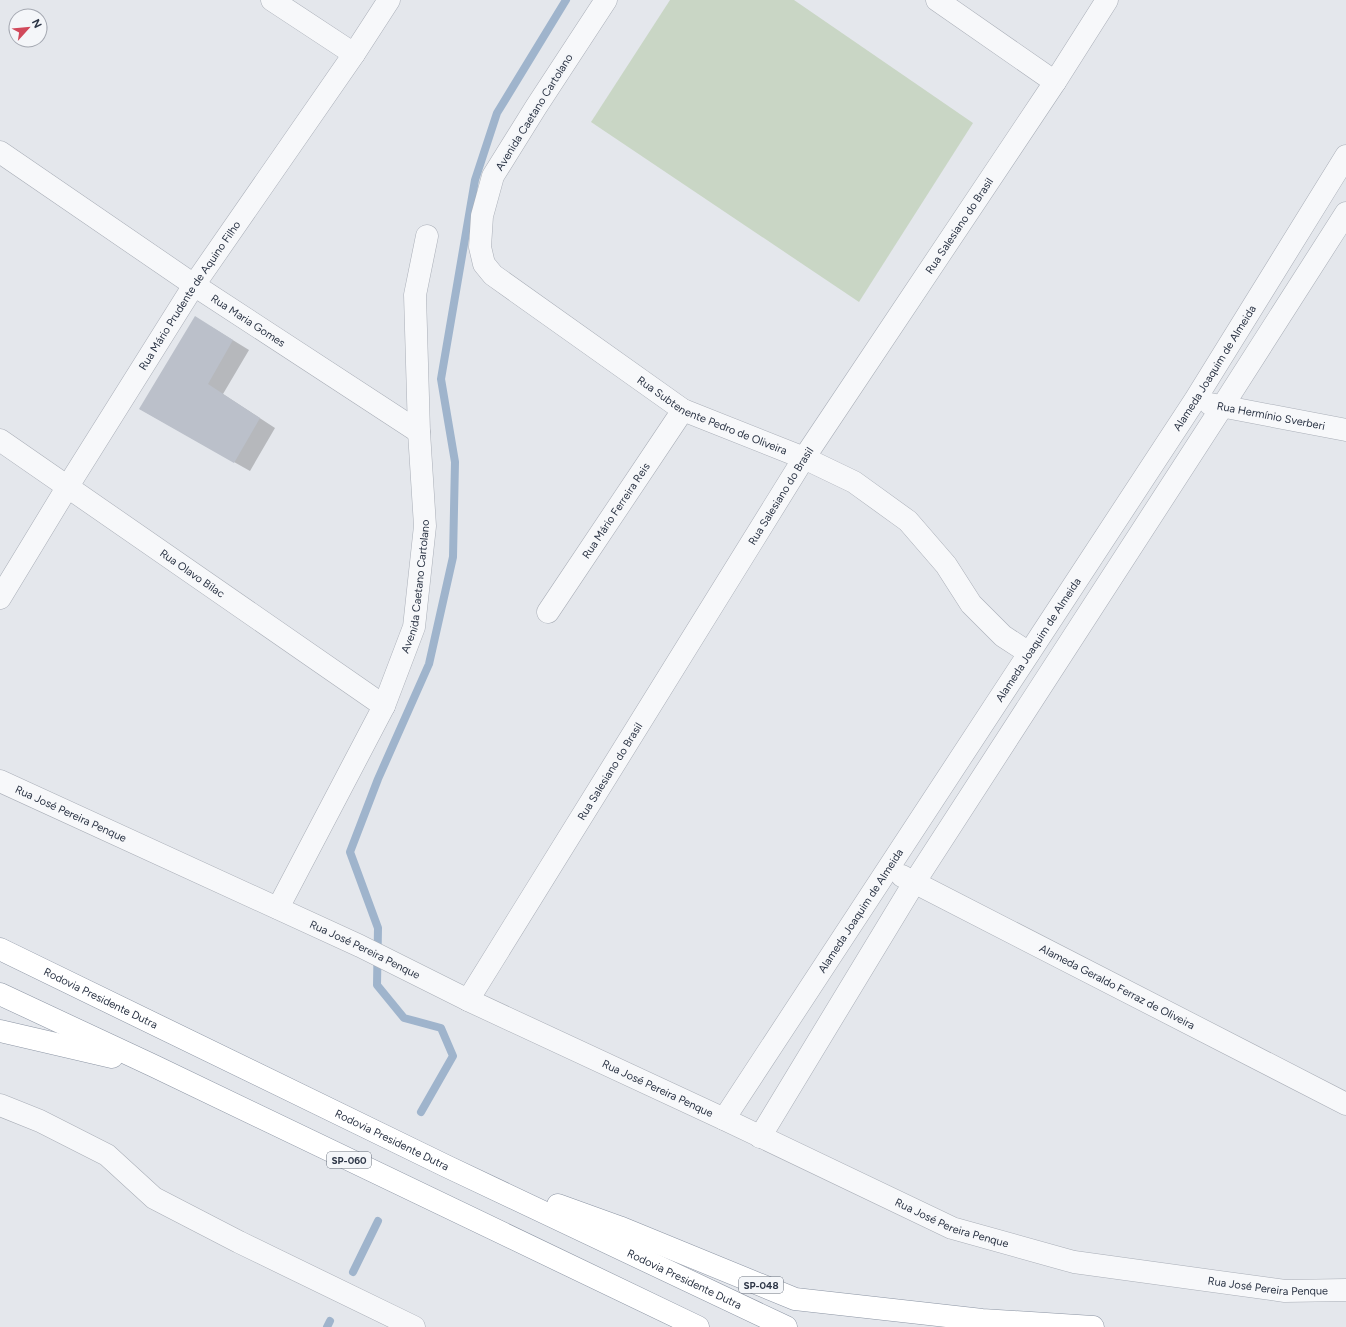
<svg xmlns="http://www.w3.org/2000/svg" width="1346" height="1327" font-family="Figtree,sans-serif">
<rect width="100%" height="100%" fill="#e4e7ec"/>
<path fill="#c9d6c5" d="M670 0H794L973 123 859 302 591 122Z"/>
<path fill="#0003" d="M210 326 249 350 223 394 275 428 250 471 140 409Z"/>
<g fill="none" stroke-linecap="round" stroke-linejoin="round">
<g stroke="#9fb4cc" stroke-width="8">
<path d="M421 1112 453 1056 441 1028 404 1018 377 985 378 928 350 852 378 779 429 664 453 557 455 462 441 379 475 180 497 113 566 0"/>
<path d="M353 1272 378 1221"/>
<path d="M327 1327 330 1321"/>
</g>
</g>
<path fill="#bbc0ca" d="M195 316 233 340 208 384 260 418 234 463 139 409Z"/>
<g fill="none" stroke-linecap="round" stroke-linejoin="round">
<defs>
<g id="minor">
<path d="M272 0 354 54"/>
<path id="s1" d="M606 0 536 107 493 176 482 216 480 247 484 264 493 275 683 410 804 458 854 482 908 521 946 565 971 604 1003 636 1029 653"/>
<path d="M937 0 1055 82"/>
<path id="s2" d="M0 152 194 285 419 432"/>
<path id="s3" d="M1210 404 1346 430"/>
<path id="s4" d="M0 440 384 706"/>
<path id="s5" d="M0 598 68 486 194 285 354 54 389 0"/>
<path id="s6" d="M548 612 683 410"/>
<path id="s7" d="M0 781 360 946 468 1000 724 1119 952 1228 1074 1262 1285 1291 1346 1290"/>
<path id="s8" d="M902 876 1346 1104"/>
<path id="s9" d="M278 908 384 706 414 627 425 526 419 432 415 295 427 236"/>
<path id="s10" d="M468 1000 804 458 1055 82 1107 0"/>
<path d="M0 1105 40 1121 107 1155 154 1198 239 1242 414 1327"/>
<path id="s11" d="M724 1119 1195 400 1346 156"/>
<path d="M760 1137 914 883 1222 407 1346 213"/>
</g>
<g id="motorway">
<path id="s12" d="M0 949 446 1166 786 1327"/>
<path d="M0 994 154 1066 698 1327"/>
<path d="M0 1031 112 1057"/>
<path d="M558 1205 619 1227 795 1299 982 1320 1093 1327"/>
</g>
</defs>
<use href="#minor" stroke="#a9aeb7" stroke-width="23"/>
<use href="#motorway" stroke="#8b94a3" stroke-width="23"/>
<use href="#minor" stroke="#f7f8fa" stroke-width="22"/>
<use href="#motorway" stroke="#fff" stroke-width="22"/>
</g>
<g text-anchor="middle" stroke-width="4" stroke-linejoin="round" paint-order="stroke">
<g fill="#f4f6f9" stroke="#676e7b" stroke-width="1">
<rect x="327" y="1152" width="44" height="16" rx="3"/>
<rect x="739" y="1277" width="44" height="16" rx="3"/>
</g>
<g font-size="10" font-weight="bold" fill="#2b3445">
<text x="349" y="1164">SP-060</text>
<text x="761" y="1289">SP-048</text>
</g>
<g font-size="11" fill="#2b3445" stroke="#f4f6f9">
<text transform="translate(534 112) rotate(-58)" y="4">Avenida Caetano Cartolano</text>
<text dy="4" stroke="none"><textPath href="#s10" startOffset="917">Rua Salesiano do Brasil</textPath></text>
<text dy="4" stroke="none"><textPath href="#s5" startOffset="357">Rua Mário Prudente de Aquino Filho</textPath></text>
<text dy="4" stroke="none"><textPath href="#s2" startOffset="300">Rua Maria Gomes</textPath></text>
<text dy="4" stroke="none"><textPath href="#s11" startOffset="897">Alameda Joaquim de Almeida</textPath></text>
<text dy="4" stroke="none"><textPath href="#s1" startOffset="575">Rua Subtenente Pedro de Oliveira</textPath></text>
<text dy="4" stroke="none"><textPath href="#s3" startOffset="62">Rua Hermínio Sverberi</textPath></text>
<text dy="4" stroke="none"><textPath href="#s10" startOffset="593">Rua Salesiano do Brasil</textPath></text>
<text dy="4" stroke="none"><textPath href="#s6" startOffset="122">Rua Mário Ferreira Reis</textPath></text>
<text dy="4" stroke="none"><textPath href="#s4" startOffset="234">Rua Olavo Bilac</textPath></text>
<text dy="4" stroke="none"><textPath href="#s9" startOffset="353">Avenida Caetano Cartolano</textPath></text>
<text dy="4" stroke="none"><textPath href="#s11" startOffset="573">Alameda Joaquim de Almeida</textPath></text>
<text dy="4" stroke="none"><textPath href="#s10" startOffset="269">Rua Salesiano do Brasil</textPath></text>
<text dy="4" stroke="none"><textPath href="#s7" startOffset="78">Rua José Pereira Penque</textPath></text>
<text dy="4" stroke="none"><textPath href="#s11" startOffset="249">Alameda Joaquim de Almeida</textPath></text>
<text dy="4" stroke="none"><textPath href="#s7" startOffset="402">Rua José Pereira Penque</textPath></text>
<text dy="4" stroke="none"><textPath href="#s8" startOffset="242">Alameda Geraldo Ferraz de Oliveira</textPath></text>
<text dy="4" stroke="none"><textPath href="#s12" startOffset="112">Rodovia Presidente Dutra</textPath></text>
<text dy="4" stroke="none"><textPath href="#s7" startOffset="726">Rua José Pereira Penque</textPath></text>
<text dy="4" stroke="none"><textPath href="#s12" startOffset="436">Rodovia Presidente Dutra</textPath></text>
<text dy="4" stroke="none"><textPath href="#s7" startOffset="1050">Rua José Pereira Penque</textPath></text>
<text dy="4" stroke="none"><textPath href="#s12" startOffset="760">Rodovia Presidente Dutra</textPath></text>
<text dy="4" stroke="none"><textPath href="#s7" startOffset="1374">Rua José Pereira Penque</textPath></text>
</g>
</g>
<g transform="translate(28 28) rotate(63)"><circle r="19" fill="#f4f6f9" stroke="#a4a8b1"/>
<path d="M0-3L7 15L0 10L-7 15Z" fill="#d1495b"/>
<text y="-6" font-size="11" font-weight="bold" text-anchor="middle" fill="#2b3445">N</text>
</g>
</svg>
